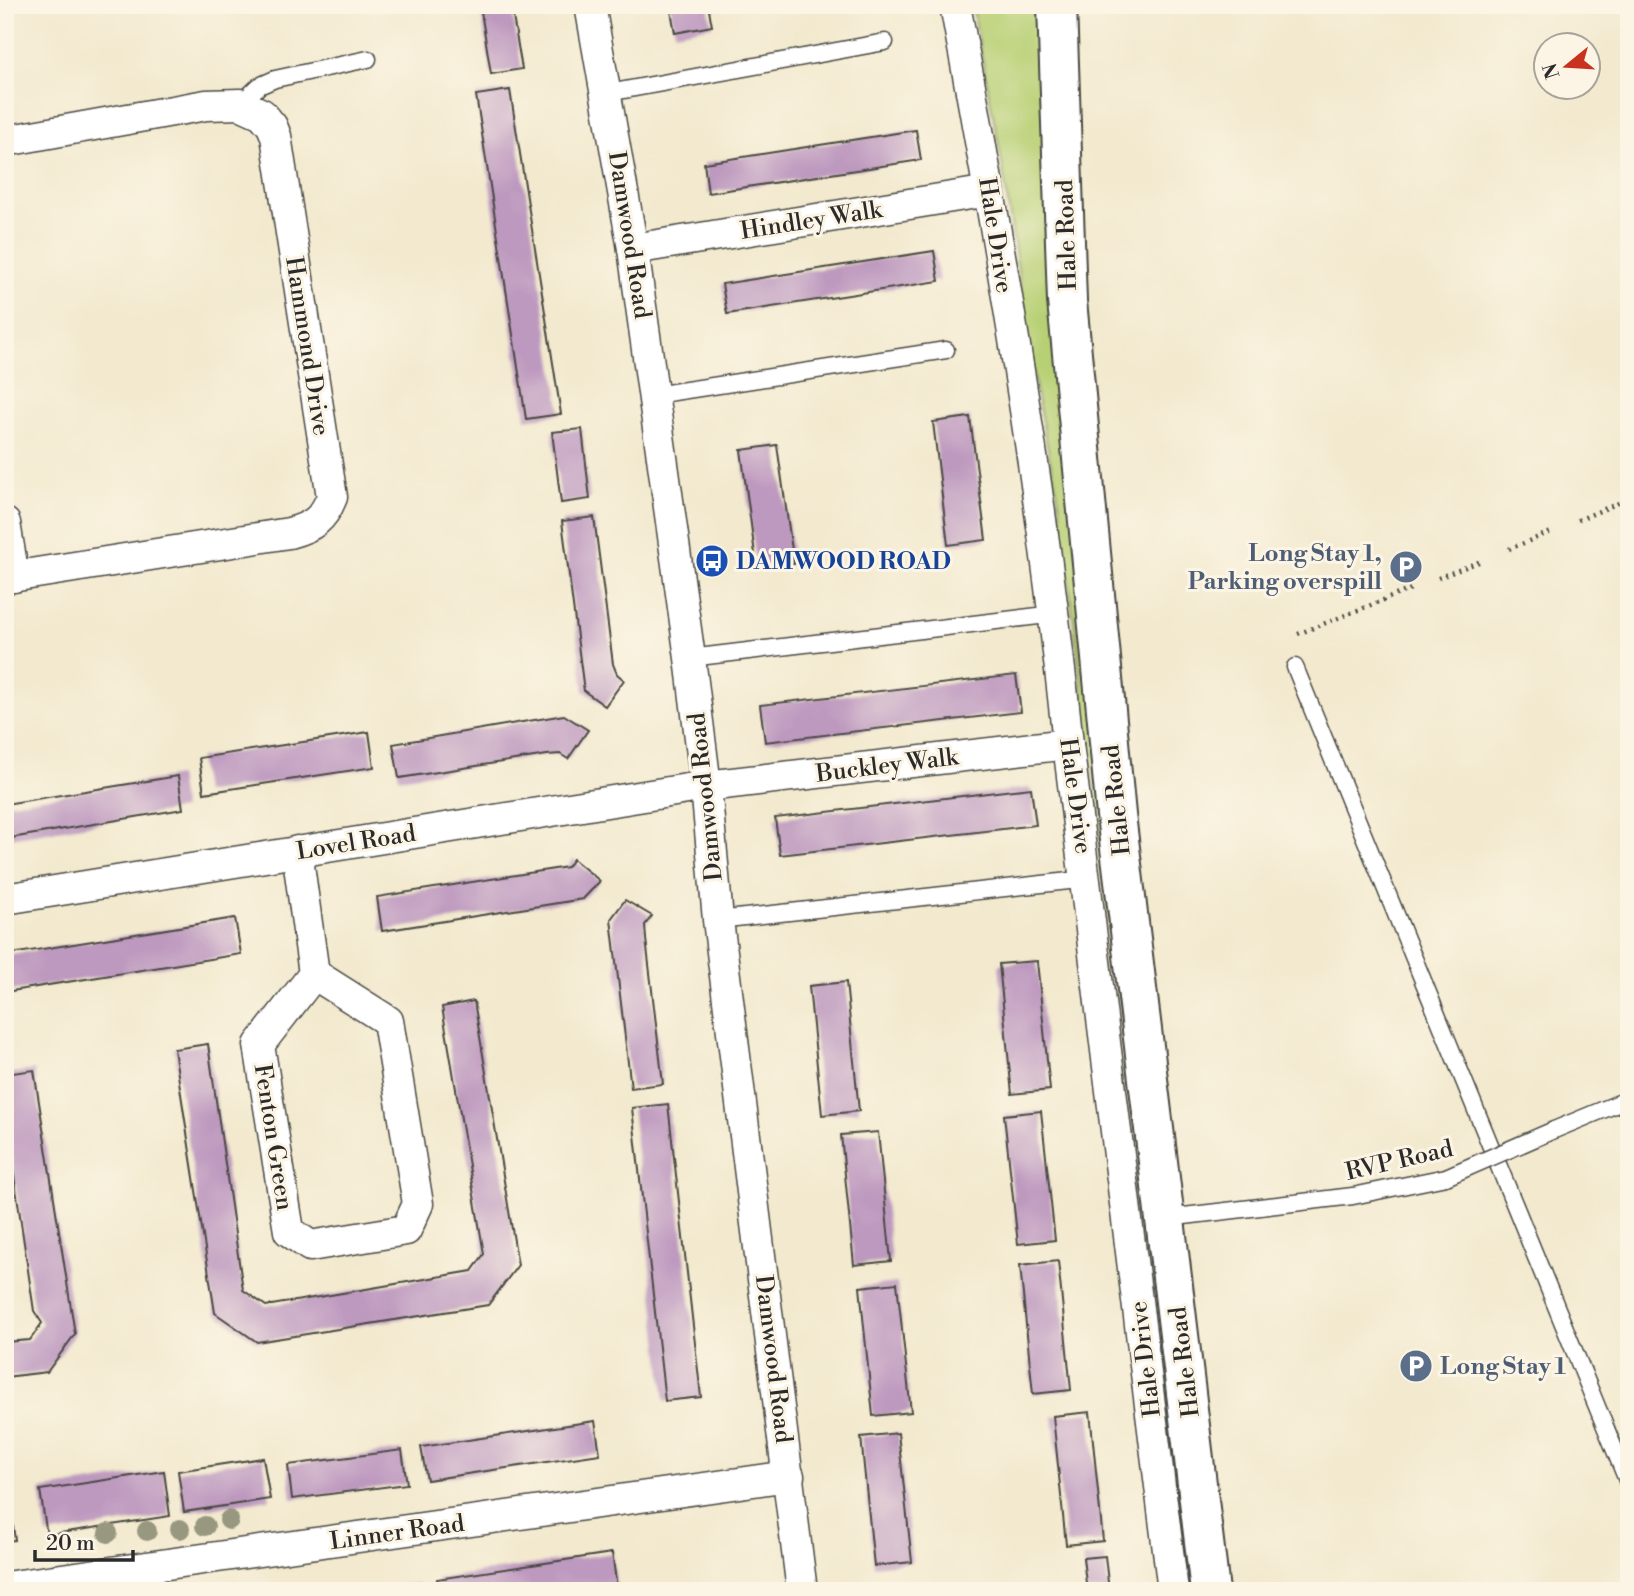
<svg xmlns="http://www.w3.org/2000/svg" width="1634" height="1596" font-family="'Libre Bodoni',serif">
<rect width="100%" height="100%" fill="#fcf5e5"/>
<filter id="ink" filterUnits="userSpaceOnUse"><feTurbulence type="fractalNoise" baseFrequency=".0143" numOctaves="2"/><feDisplacementMap in="SourceGraphic" scale="14" xChannelSelector="R" yChannelSelector="G"/><feConvolveMatrix kernelMatrix="1 2 1 2 8 2 1 2 1" color-interpolation-filters="sRGB"/></filter>
<filter id="wash" filterUnits="userSpaceOnUse"><feTurbulence type="fractalNoise" baseFrequency=".00686" numOctaves="4" result="noise"/><feDisplacementMap in="SourceGraphic" scale="28" xChannelSelector="R" yChannelSelector="G"/><feGaussianBlur stdDeviation="1.57" result="paint"/><feColorMatrix in="noise" values="0 0 0 0 0 0 0 0 0 0 0 0 0 0 0 0 0 1.4 0 .05"/><feComposite in="paint" operator="in"/></filter>
<g filter="url(#wash)">
<rect width="100%" height="100%" fill="#f2e9ce"/>
<path fill="#b8d075" stroke="#727e50" stroke-width="2" d="M972 5H1040L1124 1035 1059 501 1037 398 1001 157Z"/>
<g id="blocks">
<g fill="#bd99bf">
<path d="M480 5H511L522 69 491 74Z"/>
<path d="M670 5H708L712 26 675 33Z"/>
<path d="M510 90 561 414 526 419 476 95Z"/>
<path d="M916 130 921 160 708 193 704 163Z"/>
<path d="M934 251 939 281 727 314 722 284Z"/>
<path d="M970 417 986 540 948 545 933 422Z"/>
<path d="M582 429 590 499 561 503 552 432Z"/>
<path d="M777 445 794 564 757 569 741 450Z"/>
<path d="M594 517 613 664 617 674 624 680 605 706 584 691 562 521Z"/>
<path d="M1016 675 1021 712 765 742 760 705Z"/>
<path d="M564 715 588 730 568 759 560 754 547 755 399 778 393 744Z"/>
<path d="M369 732 374 767 204 793 199 758Z"/>
<path d="M178 776 183 809 5 839V804Z"/>
<path d="M1031 788 1036 825 780 855 775 818Z"/>
<path d="M573 859 600 881 583 899 382 931 377 897 567 867Z"/>
<path d="M625 900 652 916 645 925 646 939 663 1084 631 1088 611 919Z"/>
<path d="M235 918 241 954 5 992V955Z"/>
<path d="M1037 961 1050 1090 1012 1094 999 964Z"/>
<path d="M846 982 859 1111 822 1115 809 986Z"/>
<path d="M474 1001 518 1265 488 1305 257 1342 215 1313 174 1049 208 1044 243 1290 266 1306 472 1271 484 1254 442 1007Z"/>
<path d="M34 1070 75 1334 47 1372 5 1377V1342L30 1340 42 1323 34 1311 5 1114V1074Z"/>
<path d="M668 1104 701 1397 665 1401 632 1108Z"/>
<path d="M1041 1111 1055 1240 1018 1244 1004 1115Z"/>
<path d="M878 1132 891 1261 854 1265 841 1135Z"/>
<path d="M1058 1261 1071 1390 1033 1394 1020 1265Z"/>
<path d="M897 1283 911 1412 873 1416 860 1287Z"/>
<path d="M1090 1412 1103 1541 1066 1545 1053 1416Z"/>
<path d="M595 1421 600 1454 427 1480 421 1447Z"/>
<path d="M898 1433 912 1562 874 1566 861 1437Z"/>
<path d="M402 1450 407 1484 292 1499 288 1465Z"/>
<path d="M263 1458 270 1499 184 1512 178 1471Z"/>
<path d="M164 1471 170 1516 47 1535 40 1490Z"/>
<path d="M10 1505 15 1540 5 1541V1506Z"/>
<path d="M612 1553 617 1588 595 1591H439L437 1579Z"/>
<path d="M1105 1556 1109 1591H1087L1083 1558Z"/>
<path d="M419 1583 420 1591H374V1589Z"/>
</g>
</g>
</g>
<g filter="url(#ink)">
<use href="#blocks" fill-opacity="0" stroke="#494843" stroke-width="2"/>
<g fill="none" stroke-linecap="round" stroke-linejoin="round">
<defs>
<g id="lane">
<path d="M608 93 885 42"/>
<path d="M240 104 259 86 275 79 368 59"/>
<path d="M654 395 946 350"/>
<path d="M690 658 1055 614"/>
<path d="M1295 667 1629 1485"/>
<path d="M718 920 1087 879"/>
<path d="M1554 1130 1629 1099"/>
<path d="M1167 1218 1353 1196 1446 1177"/>
</g>
<g id="street">
<path d="M590 5 633 249 690 658 706 786 718 920 802 1591"/>
<path d="M955 5C1001 250 1043 496 1068 744L1173 1591"/>
<path d="M5 141 206 105 240 104 262 114 272 126 276 136 332 497C323 520 312 527 289 533L5 578"/>
<path d="M633 249 989 191"/>
<path d="M5 523 14 577"/>
<path d="M297 851 314 974 388 1021 418 1204 406 1230 310 1246 289 1231 259 1045 314 974"/>
<path d="M5 899 706 786 1068 744"/>
<path d="M5 1587 789 1476"/>
</g>
<path id="secondary" d="M1057 5 1067 301 1116 815 1210 1591"/>
</defs>
<use href="#lane" stroke="#494843" stroke-width="19"/>
<use href="#street" stroke="#494843" stroke-width="33"/>
<use href="#secondary" stroke="#494843" stroke-width="42"/>
<g stroke="#494843" stroke-width="4.5" stroke-dasharray="2 5" stroke-linecap="butt">
<path d="M1578 520 1621 502"/>
<path d="M1509 549 1551 532"/>
<path d="M1438 578 1481 561"/>
<path d="M1298 634 1411 589"/>
</g>
<use href="#lane" stroke="#fff" stroke-width="16"/>
<use href="#street" stroke="#fff" stroke-width="30"/>
<use href="#secondary" stroke="#fff" stroke-width="38"/>
<defs>
<path id="lane-bridge" d="M1446 1177 1554 1130"/>
</defs>
<use href="#lane-bridge" stroke="#494843" stroke-width="19" stroke-linecap="butt"/>
<use href="#lane-bridge" stroke="#fff" stroke-width="16"/>
</g>
<g fill="#98977f">
<circle cx="229" cy="1520" r="10"/>
<circle cx="205" cy="1526" r="10"/>
<circle cx="180" cy="1529" r="10"/>
<circle cx="147" cy="1531" r="10"/>
<circle cx="108" cy="1533" r="10"/>
</g>
</g>
<defs>
<symbol id="bus-disc" viewBox="-11 -11 22 22"><circle r="9.5" fill="#1a4fb4" stroke="#fcf5e5"/><path d="M-5-6H5V4H4V6H2V4H-2V6H-4V4H-5ZM-3.5-4V0h7V-4ZM-3.5 1.2v1.5H-2V1.2ZM2 1.2v1.5H3.5V1.2Z" fill="#fff"/></symbol>
<symbol id="parking-disc" viewBox="-11 -11 22 22"><circle r="9.5" fill="#5c6f8a" stroke="#fcf5e5"/><path d="M-3.5-5.5H1a3.5 3.5 0 0 1 0 7H-1V5.5H-3.5ZM-1-3.4V-.6H.8a1.4 1.4 0 0 0 0-2.8Z" fill="#fff"/></symbol>
</defs>
<g fill-rule="evenodd">
<use href="#bus-disc" x="693" y="542" width="38" height="38"/>
<use href="#parking-disc" x="1387" y="548" width="38" height="38"/>
<use href="#parking-disc" x="1397" y="1347" width="38" height="38"/>
</g>
<g text-anchor="middle" stroke-width="6" stroke-linejoin="round" paint-order="stroke">
<g font-size="24" fill="#2b2b2b" stroke="#fcf5e5">
<text transform="translate(811 220) rotate(-9)" y="8">Hindley Walk</text>
<text transform="translate(630 235) rotate(81)" y="8">Damwood Road</text>
<text transform="translate(996 235) rotate(81)" y="8">Hale Drive</text>
<text transform="translate(1066 235) rotate(-92)" y="8">Hale Road</text>
<text transform="translate(308 346) rotate(81)" y="8">Hammond Drive</text>
<text transform="translate(887 765) rotate(-7)" y="8">Buckley Walk</text>
<text transform="translate(1076 796) rotate(82)" y="8">Hale Drive</text>
<text transform="translate(705 797) rotate(-96)" y="8">Damwood Road</text>
<text transform="translate(1116 800) rotate(-96)" y="8">Hale Road</text>
<text transform="translate(356 842) rotate(-9)" y="8">Lovel Road</text>
<text transform="translate(274 1137) rotate(81)" y="8">Fenton Green</text>
<text transform="translate(1399 1160) rotate(-13)" y="8">RVP Road</text>
<text transform="translate(774 1359) rotate(83)" y="8">Damwood Road</text>
<text transform="translate(1145 1359) rotate(-97)" y="8">Hale Drive</text>
<text transform="translate(1184 1362) rotate(-97)" y="8">Hale Road</text>
<text transform="translate(397 1532) rotate(-8)" y="8">Linner Road</text>
</g>
<g font-size="24" font-weight="bold" fill="#4e5e75" stroke="#fcf5e5" text-anchor="end">
<text x="1382" y="561">Long Stay 1,<tspan x="1382" dy="28">Parking overspill</tspan></text>
<text x="1440" y="1374" text-anchor="start">Long Stay 1</text>
</g>
<g font-size="24" font-weight="bold" fill="#164399" stroke="#fcf5e5" text-anchor="start">
<text x="736" y="569">DAMWOOD ROAD</text>
</g>
</g>
<rect width="1634" height="1596" fill="none" stroke="#fcf5e5" stroke-width="28"/>
<g transform="translate(1567 66) rotate(252)"><circle r="33" fill="#fcf5e5" stroke="#a8a49b" stroke-width="2"/>
<path d="M0-5L12 26L0 18L-12 26Z" fill="#c8321e"/>
<text y="-10" font-size="19" font-weight="bold" text-anchor="middle" fill="#2b2b2b">N</text>
</g>
<path d="M35 1550v10h98v-10" fill="none" stroke="#2b2b2b" stroke-width="3.5"/>
<text x="46" y="1550" font-size="21" fill="#2b2b2b" stroke="#fcf5e5" stroke-width="5" paint-order="stroke">20 m</text>
</svg>
